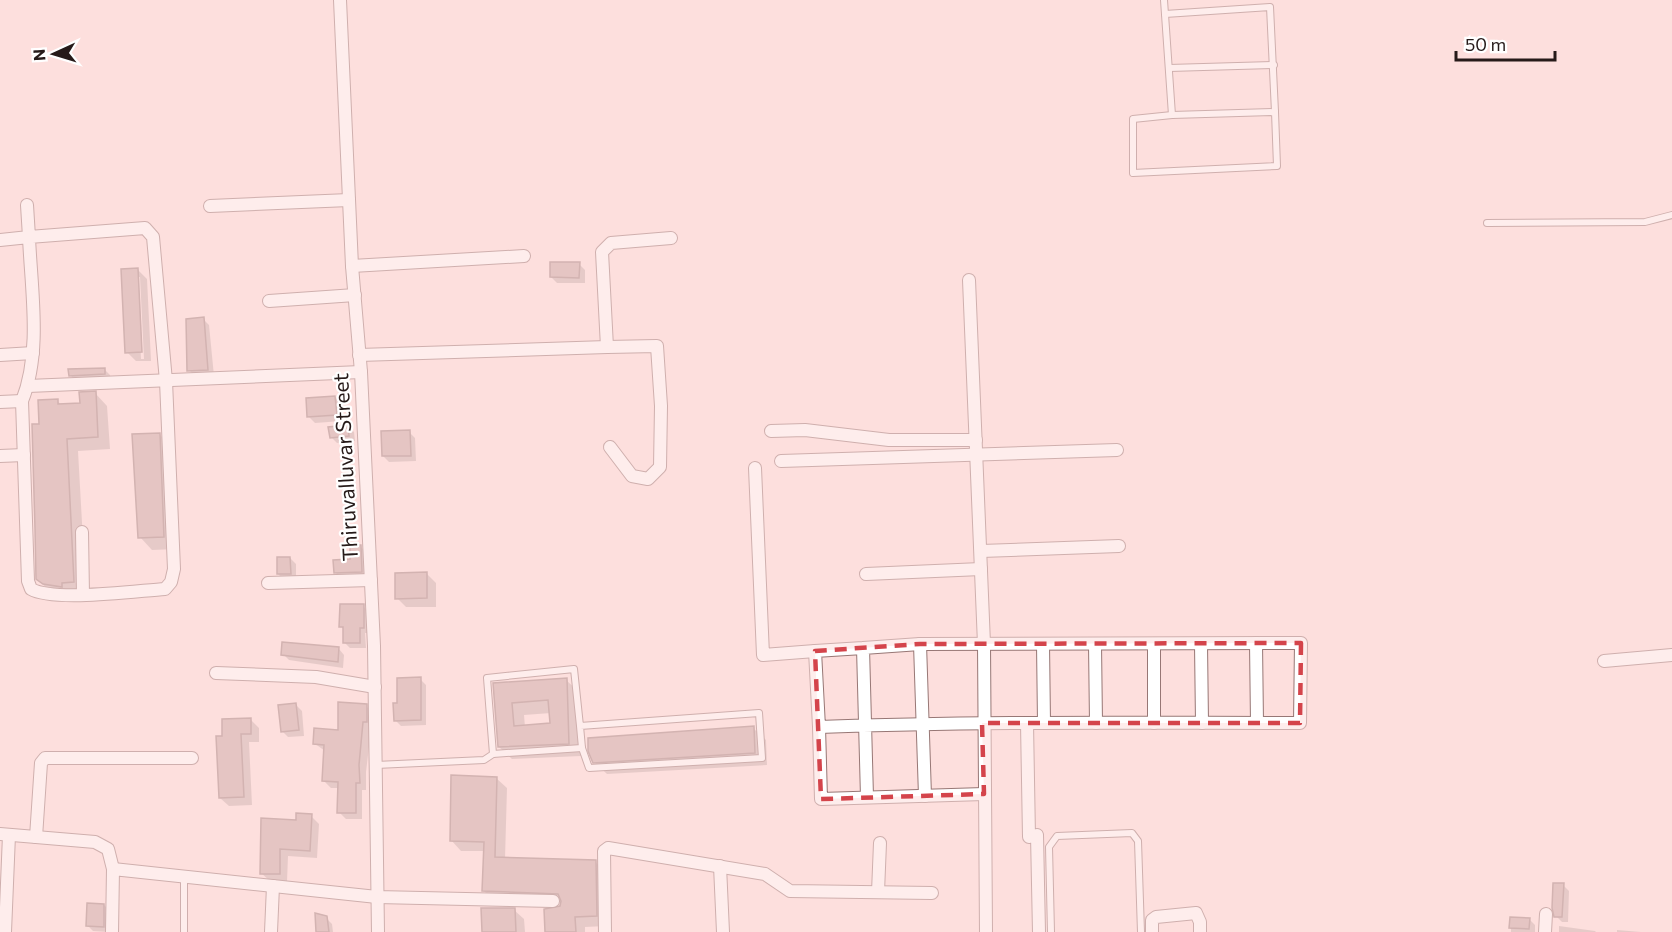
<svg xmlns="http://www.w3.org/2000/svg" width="1672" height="932" font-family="Commissioner,sans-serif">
<rect width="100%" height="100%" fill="#fddfdd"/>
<g fill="#0003" fill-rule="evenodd">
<path d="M579 264 585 270V283H557L551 277Z"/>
<path d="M137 269 147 279 151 361H136L127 352ZM137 277H140L144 359H141Z"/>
<path d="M203 319 209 325 214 376H195L189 370Z"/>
<path d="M104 369 110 375 111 380 76 381 70 375Z"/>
<path d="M95 393 107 406 110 449 78 451 86 594 52 595 38 579 40 425 57 400 62 406 81 404Z"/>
<path d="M335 397 341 403 342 421 315 423 309 417Z"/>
<path d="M348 426 354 432 355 441 337 443 331 437Z"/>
<path d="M409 432 415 438 416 461 389 462 383 456Z"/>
<path d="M159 434 172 447 176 549 152 550 140 537Z"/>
<path d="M360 546 363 549 364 574 338 575 335 572 352 561Z"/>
<path d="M290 558 296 564V579L284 580 278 574Z"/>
<path d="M427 574 436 583V607H406L397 598Z"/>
<path d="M363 606 369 612V633H365L366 648H350L344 642V630L341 626Z"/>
<path d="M339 649 344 655 343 668 289 660 283 654Z"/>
<path d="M420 679 426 685V725L401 726 395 720 399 705Z"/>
<path d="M566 680 579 692 581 756 512 759 499 747 494 684ZM551 713 552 725 525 727 524 715Z"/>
<path d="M296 705 302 711 304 736 288 737 282 731Z"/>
<path d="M366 706 373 713 366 772V790H362V819H346L339 812V788H331L324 781 325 751 314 743 339 732Z"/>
<path d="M251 720 259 728V742H249L252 805 229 806 220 798 224 737Z"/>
<path d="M753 728 766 740 767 765 607 774 594 762Z"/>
<path d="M496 778 507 788 505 859 595 862 606 872V926L585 927V932H546L561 902 494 901 484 891 485 851H461L451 840Z"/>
<path d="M311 816 319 824 317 858 288 856 287 882 270 881 261 873 297 821Z"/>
<path d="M1563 885 1569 891 1568 922H1562L1556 916Z"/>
<path d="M104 905 110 911 109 932 93 931 87 925Z"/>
<path d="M514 910 524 919 525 932H484Z"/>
<path d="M326 918 332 924 333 932H317Z"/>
<path d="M1511 919H1529L1535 925V932H1511Z"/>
<path d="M1559 926 1595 931 1596 932H1559Z"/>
<path d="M1617 930 1641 932H1617Z"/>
</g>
<g fill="#c8a6a4" stroke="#9f7f7d" stroke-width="1.5" fill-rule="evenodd">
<path d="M550 262H580L579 278 550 277Z"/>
<path d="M138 268 142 352 125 353 121 269Z"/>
<path d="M204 317 208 370 187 371 186 319Z"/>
<path d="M105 368V374L69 376 68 369Z"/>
<path d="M96 391 98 437 67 439 74 582 62 583V587L43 584 36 579 35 529 32 424H39L38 400 58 399V404L80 403 79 392Z"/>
<path d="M335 396 337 415 307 417 306 398Z"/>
<path d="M348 425 349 436 330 438 328 427Z"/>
<path d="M410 430 411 456H382L381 431Z"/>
<path d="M160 433 164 537 138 538 132 434Z"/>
<path d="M350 545H361L362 572 334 573 333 560 350 559Z"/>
<path d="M277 557H290L291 574H277Z"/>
<path d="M427 572V598L395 599V573Z"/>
<path d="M340 604H364V628H360V643H343V627H339Z"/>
<path d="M282 642 339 647 338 662 281 655Z"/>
<path d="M421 677V720L394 721 393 703H397V678Z"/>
<path d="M567 678 569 744 498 747 493 683ZM548 700 550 723 514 726 512 703Z"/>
<path d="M338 702 367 704V722H363L359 765 360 783H356V813H337L338 782 322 781 324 745 313 744 314 728 338 730Z"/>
<path d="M296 703 299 730 281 732 278 705Z"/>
<path d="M251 718V734H241L244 797 219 798 216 736H222V719Z"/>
<path d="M754 726 755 753 593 763 588 751V738Z"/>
<path d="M451 775 497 777 495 857 596 860 597 916 575 917 576 932H545L544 909 560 906 561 901 558 894 482 891 484 842 450 841Z"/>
<path d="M296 813 312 814 310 851 280 849V874H260L261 818 296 820Z"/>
<path d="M1553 883H1564L1562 917H1554L1552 908Z"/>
<path d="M87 903 104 904V927L86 926Z"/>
<path d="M481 908H515L516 932H482Z"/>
<path d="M315 913 327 916 329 932H316Z"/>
<path d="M1510 917 1530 918 1529 929 1509 928Z"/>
</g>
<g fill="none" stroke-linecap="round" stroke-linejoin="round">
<defs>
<g id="lane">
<path d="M1164 0 1172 115"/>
<path d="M1165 14 1270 7 1275 112"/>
<path d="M1169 68 1274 65"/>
<path d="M1275 112 1277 166 1133 173V119L1172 115Z"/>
<path d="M1487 223 1645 222 1672 215"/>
<path d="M493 754 582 748"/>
<path d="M376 765 484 760 493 754 487 678 574 669 580 726 759 713 762 758 589 768 582 748 580 726"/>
<path d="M184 932V876"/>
<path d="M1051 932 1049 847 1057 836 1132 833 1138 841 1141 932"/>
</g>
<g id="street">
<path d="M340 0 352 266 361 372 374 646 378 932"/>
<path d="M210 206 349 200"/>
<path d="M0 240 29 237C31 289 42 351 22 401L28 581 31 589C54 602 135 591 165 589L171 582 174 569 166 381 153 237 145 228 29 237 27 205"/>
<path d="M352 266 524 256"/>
<path d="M969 280 984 644 986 932"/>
<path d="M269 301 355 295"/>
<path d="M607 347 657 346 661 406 660 467 648 479 632 476 610 447"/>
<path d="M0 355 33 353"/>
<path d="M359 355 607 347 602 252 611 243 671 238"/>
<path d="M28 386 361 372"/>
<path d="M0 402 22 401"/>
<path d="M771 431 805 430 889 440H976"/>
<path d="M0 456 24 455"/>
<path d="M781 461 1117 450"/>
<path d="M755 468 763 655 815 651"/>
<path d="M82 532 83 595"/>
<path d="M981 551 1119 546"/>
<path d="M866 574 981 569"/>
<path d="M268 583 371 580"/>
<path d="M1256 643 1257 723"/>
<path d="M920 644 925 796"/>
<path d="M1043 644 1044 723"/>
<path d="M1095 644 1096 723"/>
<path d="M1201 644 1202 723"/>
<path d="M863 648 815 651 819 727C979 721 1140 723 1300 723L1301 643 920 644 863 648 867 797"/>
<path d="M1604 661 1672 655"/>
<path d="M216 673 316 677 375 687"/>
<path d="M1027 723 1029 837 1037 835 1039 932"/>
<path d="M1154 723V644"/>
<path d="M819 727 821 799 984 794"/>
<path d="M0 834 95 842 108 849 113 869"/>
<path d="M36 837 41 763 45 758H192"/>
<path d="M720 866 723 932"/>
<path d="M878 892 880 843"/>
<path d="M5 932 9 835"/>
<path d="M112 932 113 869 377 897 553 901"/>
<path d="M271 932 273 886"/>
<path d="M605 932 604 851 608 848 765 874 790 891 932 893"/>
<path d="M1152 932V920L1156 917 1196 913 1200 922V932"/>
<path d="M1545 932 1546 914"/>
</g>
</defs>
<use href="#lane" stroke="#977775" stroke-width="8"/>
<use href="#street" stroke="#977775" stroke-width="14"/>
<use href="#lane" stroke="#fff" stroke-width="6"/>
<use href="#street" stroke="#fff" stroke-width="12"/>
</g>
<path d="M0 0H1672V932H0ZM1301 643 1300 723H982L984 794 821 799 815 651 920 644Z" fill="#fddfdd" fill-opacity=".55" fill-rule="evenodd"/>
<path fill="none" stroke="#d4444b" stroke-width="4.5" stroke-dasharray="12 8" stroke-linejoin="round" d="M1301 643 1300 723H982L984 794 821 799 815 651 920 644Z"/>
<g text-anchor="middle" stroke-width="4.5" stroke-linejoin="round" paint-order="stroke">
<g font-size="21" fill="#261a19" stroke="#fff">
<text transform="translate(346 467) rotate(-93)" y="7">Thiruvalluvar Street</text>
</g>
</g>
<g transform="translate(54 54) rotate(266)" stroke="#ffffff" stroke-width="4.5" paint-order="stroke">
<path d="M0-4.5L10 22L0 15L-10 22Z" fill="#261a19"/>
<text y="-9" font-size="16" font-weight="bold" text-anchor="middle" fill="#261a19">N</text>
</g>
<path d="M1456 51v9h99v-9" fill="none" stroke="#261a19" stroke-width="3"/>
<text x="1465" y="51" font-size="18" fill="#261a19" stroke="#ffffff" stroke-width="4.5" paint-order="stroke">50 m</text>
</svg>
